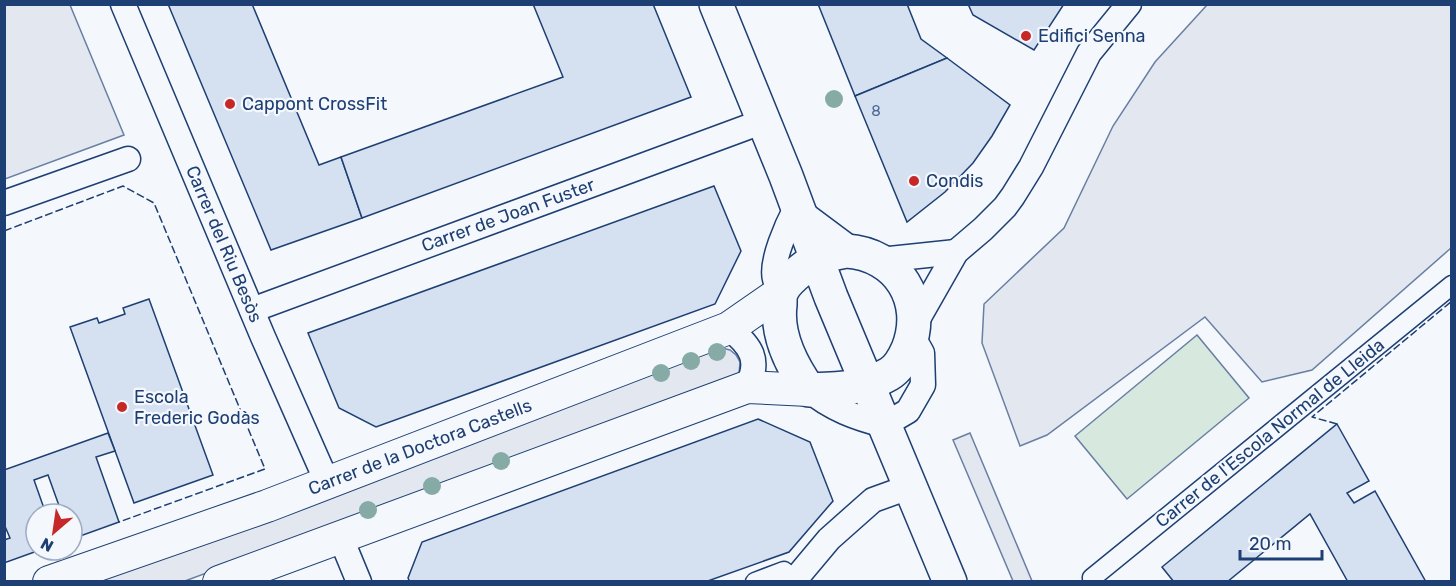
<svg xmlns="http://www.w3.org/2000/svg" width="1456" height="586" font-family="Rubik,sans-serif">
<rect width="100%" height="100%" fill="#f4f7fb"/>
<path fill="#d7e8df" stroke="#687fa3" stroke-width="1.5" d="M1197 335 1249 398 1127 499 1075 436Z"/>
<g fill="#e3e8f0" stroke="#687fa3" stroke-width="1.5">
<path d="M5 4 70 5 124 135 5 179Z"/>
<path d="M1207 5H1451V248L1312 370 1262 382 1205 317 1047 435 1020 446 982 343 984 304 1064 228 1113 126 1155 62Z"/>
<path d="M722 348 730 350 736 355 740 362 739 374 185 581 77 582Z"/>
<path d="M970 433 1032 581H1013L953 440Z"/>
</g>
<g fill="#d5e0f0" stroke="#1d3f73" stroke-width="1.5">
<path d="M168 4H252L319 165 341 157 362 218 271 250Z"/>
<path d="M533 4H653L691 97 362 218 341 157 563 77Z"/>
<path d="M818 4H907L921 39 947 58 855 96Z"/>
<path d="M968 4H1064L1034 50 973 15Z"/>
<path d="M947 58 1010 105 992 136 973 163 945 192 907 222 855 96Z"/>
<path d="M714 186 741 251 715 304 376 427 339 408 308 333Z"/>
<path d="M149 299 213 475 134 503 70 327 97 318 99 323 125 314 123 308Z"/>
<path d="M758 419 810 442 833 501 789 552 705 582H410L408 578 422 542Z"/>
<path d="M1337 424 1369 481 1347 493 1354 503 1375 491 1426 582H1348L1310 514 1227 582H1174L1162 567Z"/>
<path d="M108 433 115 451 96 457 119 522 72 539V514H62L48 475 34 480 46 514H36V550H40L4 563V540L10 538 4 524V470Z"/>
</g>
<g fill="none" stroke-linecap="round" stroke-linejoin="round">
<defs>
<g id="pedestrian">
<path d="M755 582 784 571"/>
<path d="M1093 582 1092 578 1452 285"/>
</g>
<g id="minor">
<path d="M123 4 263 337 327 482"/>
<path d="M4 203 128 159"/>
<path d="M880 260 956 252"/>
<path d="M781 292C779 288 776 283 775 279 770 262 788 223 796 208L855 252"/>
<path d="M252 310 764 121"/>
<path d="M915 324 956 252 983 229 1005 207 1013 196 1031 167 1089 53 1129 4"/>
<path d="M729 328C751 346 761 360 747 387"/>
<path d="M809 390C831 409 857 418 884 425L908 411 923 385 922 353 913 337"/>
<path d="M340 536 359 582"/>
<path d="M793 582 829 539 873 500 909 487"/>
</g>
<g id="tertiary">
<path d="M49 582 267 506 729 328 781 292"/>
<path d="M219 582 747 387 809 390"/>
</g>
<g id="secondary">
<path d="M716 4 786 176 831 297 950 582"/>
<path d="M846 251C898 254 927 301 908 349 904 358 898 369 889 374 864 389 837 389 809 390 792 366 776 336 780 305 780 301 780 295 782 291 785 284 794 276 800 271 814 259 829 253 846 251Z"/>
</g>
</defs>
<use href="#pedestrian" stroke="#1d3f73" stroke-width="21"/>
<use href="#minor" stroke="#1d3f73" stroke-width="27"/>
<use href="#tertiary" stroke="#1d3f73" stroke-width="34"/>
<use href="#secondary" stroke="#1d3f73" stroke-width="36"/>
<use href="#pedestrian" stroke="#f4f7fb" stroke-width="18"/>
<use href="#minor" stroke="#f4f7fb" stroke-width="24"/>
<use href="#tertiary" stroke="#f4f7fb" stroke-width="32"/>
<use href="#secondary" stroke="#f4f7fb" stroke-width="33"/>
<g stroke="#1d3f73" stroke-width="1.5" stroke-dasharray="8 3" stroke-linecap="butt">
<path d="M4 231 123 186 154 203 265 469 119 522"/>
<path d="M1337 424 1312 417 1452 301"/>
</g>
</g>
<g fill="#86aba6">
<circle cx="834" cy="99" r="9"/>
<circle cx="717" cy="352" r="9"/>
<circle cx="691" cy="361" r="9"/>
<circle cx="661" cy="373" r="9"/>
<circle cx="501" cy="461" r="9"/>
<circle cx="432" cy="486" r="9"/>
<circle cx="368" cy="510" r="9"/>
</g>
<g fill="#c62828" stroke="#f4f7fb" stroke-width="2">
<circle cx="1026" cy="36" r="6"/>
<circle cx="230" cy="104" r="6"/>
<circle cx="914" cy="181" r="6"/>
<circle cx="122" cy="407" r="6"/>
</g>
<g text-anchor="middle" stroke-width="4.5" stroke-linejoin="round" paint-order="stroke">
<g font-size="15" fill="#4b6792">
<text x="876" y="116">8</text>
</g>
<g font-size="18" fill="#1d3f73" stroke="#f4f7fb" text-anchor="start">
<text x="1038" y="42">Edifici Senna</text>
<text x="242" y="110">Cappont CrossFit</text>
<text x="926" y="187">Condis</text>
<text x="134" y="403">Escola<tspan x="134" dy="21">Frederic Godàs</tspan></text>
</g>
<g font-size="18" fill="#1d3f73" stroke="#f4f7fb">
<text transform="translate(508 215) rotate(-20)" y="6">Carrer de Joan Fuster</text>
<text transform="translate(224 244) rotate(67)" y="6">Carrer del Riu Besòs</text>
<text transform="translate(1270 433) rotate(-39)" y="6">Carrer de l'Escola Normal de Lleida</text>
<text transform="translate(420 447) rotate(-21)" y="6">Carrer de la Doctora Castells</text>
</g>
</g>
<rect width="1456" height="586" fill="none" stroke="#1d3f73" stroke-width="12"/>
<g transform="translate(54 532) rotate(209)"><circle r="28" fill="#f4f7fb" stroke="#9eadc5" stroke-width="1.5"/>
<path d="M0-4.5L10 22L0 15L-10 22Z" fill="#c62828"/>
<text y="-9" font-size="16" font-weight="bold" text-anchor="middle" fill="#1d3f73">N</text>
</g>
<path d="M1240 550v9h82v-9" fill="none" stroke="#1d3f73" stroke-width="3"/>
<text x="1249" y="550" font-size="18" fill="#1d3f73" stroke="#f4f7fb" stroke-width="4.5" paint-order="stroke">20 m</text>
</svg>
